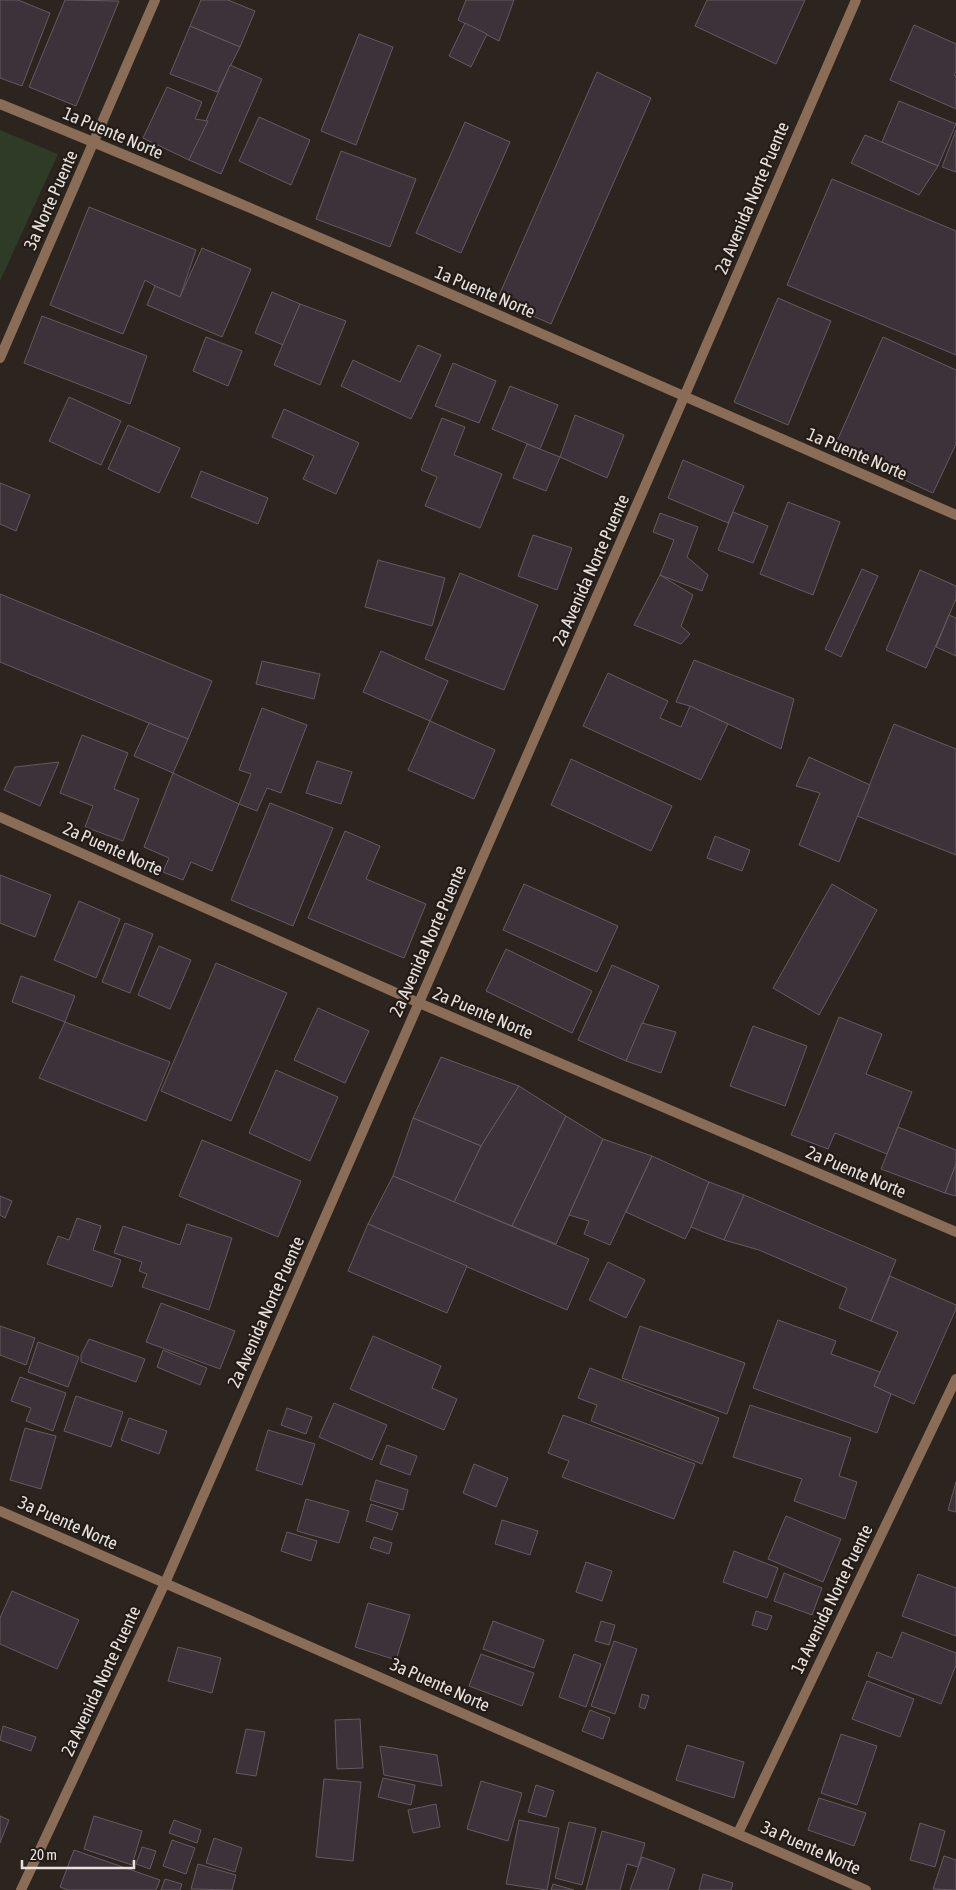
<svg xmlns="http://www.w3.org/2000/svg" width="956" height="1890" font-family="'Asap Condensed',sans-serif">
<rect width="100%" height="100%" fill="#2b241f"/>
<path fill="#2e3b26" d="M0 130 58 154 0 281Z"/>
<g fill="#3b3339" stroke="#645b61">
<path d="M0 0H18L50 13 22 86 0 78Z"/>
<path d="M65 0 119 1 76 106 29 87Z"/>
<path d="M201 0H228L255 11 240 47 190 26Z"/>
<path d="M466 0H514L499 41 458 20Z"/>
<path d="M707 0H805L776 64 695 26Z"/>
<path d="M465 23 487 34 471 67 449 56Z"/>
<path d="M914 25 956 44V72L954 75 956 76V109L890 80Z"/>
<path d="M190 26 240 47 217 92 170 74Z"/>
<path d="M359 34 393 47 356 145 321 131Z"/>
<path d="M230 65 262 79 221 174 189 160Z"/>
<path d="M597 72 651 98 551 324 497 300Z"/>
<path d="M167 87 202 102 195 119 208 121 189 160 143 138Z"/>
<path d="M899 101 956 124 938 166 882 142Z"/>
<path d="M259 117 310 140 291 185 239 161Z"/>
<path d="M465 122 510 142 461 253 416 233Z"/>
<path d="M956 130V172L942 167Z"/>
<path d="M865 135 938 166 919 195 851 163Z"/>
<path d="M341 151 416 179 390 247 316 219Z"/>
<path d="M832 179 956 231V355L787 285Z"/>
<path d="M89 207 196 250 180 297 155 286 145 280 123 334 50 305Z"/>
<path d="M202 248 251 269 222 337 147 305 155 286 180 297Z"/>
<path d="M272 292 300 304 283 345 255 333Z"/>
<path d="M778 298 831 321 788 425 734 402Z"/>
<path d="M300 304 346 321 320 385 274 365Z"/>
<path d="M42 316 147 356 130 404 24 363Z"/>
<path d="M206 337 242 351 228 386 193 371Z"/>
<path d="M883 337 956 370V444L933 493 834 448Z"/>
<path d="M418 345 441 355 411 419 341 386 353 360 400 382Z"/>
<path d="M453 363 496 381 479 423 435 406Z"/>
<path d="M510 386 558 405 540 449 492 429Z"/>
<path d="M69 397 121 421 101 465 49 441Z"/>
<path d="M284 409 359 443 336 494 303 479 314 456 272 437Z"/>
<path d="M575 415 624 435 607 478 560 457Z"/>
<path d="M442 418 465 427 454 455 502 474 480 528 425 506 437 477 421 470Z"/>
<path d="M128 425 180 448 159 493 108 469Z"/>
<path d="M527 444 560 457 546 491 513 478Z"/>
<path d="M683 460 744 486 728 523 668 498Z"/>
<path d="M201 471 268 498 258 524 191 497Z"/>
<path d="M0 483 30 495 16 531 0 524Z"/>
<path d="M788 502 840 522 813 595 760 574Z"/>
<path d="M733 512 768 526 753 563 718 550Z"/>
<path d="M660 513 698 527 687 557 708 575 702 591 660 575 674 540 653 532Z"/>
<path d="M533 535 572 548 557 590 518 576Z"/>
<path d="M378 560 445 578 432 626 365 607Z"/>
<path d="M862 569 878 576 841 657 825 649Z"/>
<path d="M920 570 956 586V599L926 668 886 650Z"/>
<path d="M460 573 538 605 504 690 425 659Z"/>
<path d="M660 575 693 595 681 626 690 634 681 644 634 625Z"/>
<path d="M0 594 212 681 188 739 0 662Z"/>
<path d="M949 615 956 618V656L936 647Z"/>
<path d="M381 651 448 681 430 721 363 692Z"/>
<path d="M694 660 794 699 781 749 690 706 676 702Z"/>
<path d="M262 661 320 674 314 699 256 684Z"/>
<path d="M608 673 668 701 660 718 681 727 690 706 728 724 701 780 583 726Z"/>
<path d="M262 708 307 725 281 793 267 788 257 811 239 804 251 774 239 770Z"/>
<path d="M430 721 495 750 474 799 408 770Z"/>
<path d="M149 723 188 739 173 773 134 756Z"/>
<path d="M894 724 956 749V855L857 816Z"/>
<path d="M82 735 128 753 114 789 139 799 123 841 85 827 93 806 60 793Z"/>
<path d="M809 757 870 785 839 862 799 845 820 793 796 786Z"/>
<path d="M571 759 672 806 651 851 551 805Z"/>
<path d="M317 761 352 772 341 804 306 793Z"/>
<path d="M59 762 40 806 4 790 15 767Z"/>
<path d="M173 773 239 804 212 871 191 862 183 880 163 872 169 858 144 847Z"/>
<path d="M270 803 333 828 293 926 231 900Z"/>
<path d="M345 831 380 846 366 879 426 904 404 958 308 918Z"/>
<path d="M715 836 750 850 742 871 707 858Z"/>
<path d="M0 875 51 895 35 937 0 923Z"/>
<path d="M524 884 618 926 597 972 503 930Z"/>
<path d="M832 884 877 910 819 1015 773 988Z"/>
<path d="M79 901 120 919 96 978 54 960Z"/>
<path d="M125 923 153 934 130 993 102 982Z"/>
<path d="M159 946 191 960 170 1009 138 995Z"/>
<path d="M506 949 592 991 572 1033 486 991Z"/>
<path d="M216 963 287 993 231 1121 161 1091Z"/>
<path d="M612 965 659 986 626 1061 578 1040Z"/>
<path d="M21 976 75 996 65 1022 12 1002Z"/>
<path d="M318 1008 369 1031 345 1083 294 1060Z"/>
<path d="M839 1017 882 1034 866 1074 912 1092 887 1154 835 1133 828 1149 791 1135Z"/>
<path d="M65 1022 170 1062 146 1121 39 1078Z"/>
<path d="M642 1023 676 1032 661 1073 626 1061Z"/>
<path d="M753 1026 807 1046 785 1106 730 1086Z"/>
<path d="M441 1057 519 1086 481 1146 413 1118Z"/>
<path d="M276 1070 338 1097 310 1161 249 1133Z"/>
<path d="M519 1086 566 1116 512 1226 454 1202 481 1146Z"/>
<path d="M566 1116 603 1139 556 1244 512 1226Z"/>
<path d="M413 1118 481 1146 454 1202 393 1176Z"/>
<path d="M898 1127 956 1150V1164L945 1193 881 1169Z"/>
<path d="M603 1139 652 1156 610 1245 584 1234 589 1221 569 1215Z"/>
<path d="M202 1140 301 1181 278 1237 179 1196Z"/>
<path d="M652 1156 709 1182 691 1227 685 1239 626 1212Z"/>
<path d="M956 1164V1196L945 1193Z"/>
<path d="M393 1176 589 1259 567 1310 368 1224Z"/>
<path d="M709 1182 744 1195 724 1240 691 1227Z"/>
<path d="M744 1195 896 1260 871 1321 839 1308 847 1288 759 1250 724 1240Z"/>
<path d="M0 1196 12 1201 5 1218 0 1215Z"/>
<path d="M77 1218 101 1226 93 1250 121 1260 112 1287 47 1264 58 1236 69 1240Z"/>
<path d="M187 1224 232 1238 209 1310 142 1287 147 1274 139 1271 142 1262 114 1253 123 1226 180 1245Z"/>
<path d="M368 1224 467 1266 447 1313 348 1271Z"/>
<path d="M608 1262 645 1280 626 1318 589 1300Z"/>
<path d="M890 1276 956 1305V1309L914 1404 874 1386 898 1332 871 1321Z"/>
<path d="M161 1303 235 1331 220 1369 146 1342Z"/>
<path d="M778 1320 836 1341 831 1354 880 1372 874 1386 891 1394 877 1433 753 1388Z"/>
<path d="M0 1326 35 1338 26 1365 0 1355Z"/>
<path d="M640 1326 745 1363 727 1414 622 1378Z"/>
<path d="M373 1336 441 1366 432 1388 457 1399 444 1430 350 1389Z"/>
<path d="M89 1339 145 1359 136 1382 81 1362V1355Z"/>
<path d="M38 1342 79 1357 68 1387 28 1372Z"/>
<path d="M163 1350 207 1368 200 1385 157 1367Z"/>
<path d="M590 1368 719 1418 702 1464 591 1421 597 1405 578 1398Z"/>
<path d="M20 1377 66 1393 53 1431 26 1421 31 1408 11 1401Z"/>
<path d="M76 1396 123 1412 111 1447 64 1431Z"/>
<path d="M334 1403 387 1425 372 1460 319 1437Z"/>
<path d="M750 1405 851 1438 839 1476 857 1482 845 1519 794 1501 802 1479 733 1457Z"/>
<path d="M287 1408 312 1417 306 1434 281 1425Z"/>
<path d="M563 1415 695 1464 674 1519 562 1477 569 1461 548 1453Z"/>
<path d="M129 1418 167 1431 159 1454 121 1440Z"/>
<path d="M25 1428 56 1436 41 1489 10 1480Z"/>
<path d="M268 1430 315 1444 302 1485 256 1470Z"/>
<path d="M387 1445 417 1456 410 1475 380 1464Z"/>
<path d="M474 1464 508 1478 496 1507 463 1493Z"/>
<path d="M376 1480 408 1490 403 1510 370 1500Z"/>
<path d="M956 1482V1512L948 1510Z"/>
<path d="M306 1499 349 1511 339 1543 297 1531Z"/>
<path d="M371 1504 398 1513 392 1530 366 1521Z"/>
<path d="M786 1516 841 1539 823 1582 768 1559Z"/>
<path d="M502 1520 538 1531 530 1555 495 1544Z"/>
<path d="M287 1532 317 1541 311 1561 281 1551Z"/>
<path d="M374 1537 392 1543 389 1554 370 1548Z"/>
<path d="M734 1551 778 1568 767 1598 723 1582Z"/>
<path d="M586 1562 612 1571 602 1601 576 1592Z"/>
<path d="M784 1573 822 1588 812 1615 774 1601Z"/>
<path d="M918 1574 956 1588V1636L902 1616Z"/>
<path d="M12 1591 79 1620 57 1669 0 1644V1618Z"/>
<path d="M368 1603 410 1615 396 1660 355 1647Z"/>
<path d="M756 1611 772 1616 767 1630 752 1625Z"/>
<path d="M493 1621 544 1640 534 1668 483 1649Z"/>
<path d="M601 1621 615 1625 609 1645 595 1641Z"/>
<path d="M902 1632 956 1653V1665L941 1704 868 1676 877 1652 892 1658Z"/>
<path d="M614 1641 637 1649 615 1714 591 1706Z"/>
<path d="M178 1647 221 1658 212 1693 168 1681Z"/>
<path d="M481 1654 534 1673 522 1706 469 1686Z"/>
<path d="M574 1654 601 1664 586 1707 559 1697Z"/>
<path d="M867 1681 914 1699 900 1737 852 1719Z"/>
<path d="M642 1694 649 1696 645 1709 639 1707Z"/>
<path d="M590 1710 610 1718 603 1739 582 1731Z"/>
<path d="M360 1719 363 1768 337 1769 335 1720Z"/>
<path d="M3 1726 36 1737 31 1751 0 1740Z"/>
<path d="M246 1729 265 1732 256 1776 236 1773Z"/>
<path d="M841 1734 877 1746 857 1805 821 1793Z"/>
<path d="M687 1745 744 1762 734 1798 676 1780Z"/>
<path d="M380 1746 437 1755 442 1786 384 1775Z"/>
<path d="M383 1778 415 1785 411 1805 378 1797Z"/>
<path d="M324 1779 361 1782 353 1861 316 1857Z"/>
<path d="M481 1781 522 1793 508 1841 467 1829Z"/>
<path d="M536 1785 554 1791 546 1817 528 1812Z"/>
<path d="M819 1798 866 1813 854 1846 808 1830Z"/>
<path d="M436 1804 440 1827 413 1833 408 1810Z"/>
<path d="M0 1816 9 1820 0 1843Z"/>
<path d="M94 1816 142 1831 132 1865 84 1849Z"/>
<path d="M174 1820 201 1830 197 1843 169 1833Z"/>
<path d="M519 1820 559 1828 547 1890 506 1884Z"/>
<path d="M569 1822 596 1828 582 1885 555 1878Z"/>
<path d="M920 1823 945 1831 935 1867 910 1860Z"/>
<path d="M602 1831 645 1843 638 1867 627 1864 620 1890H586Z"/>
<path d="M214 1838 242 1848 235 1872 206 1863Z"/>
<path d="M172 1840 195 1848 186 1874 163 1866Z"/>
<path d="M142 1847 156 1851 150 1869 136 1864Z"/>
<path d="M74 1850 160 1880 156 1890H68L60 1887Z"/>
<path d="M944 1856 956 1860V1890L933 1889Z"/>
<path d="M642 1857 675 1869 668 1890H630Z"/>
<path d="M198 1864 236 1875 232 1890 191 1889Z"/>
<path d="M703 1874 733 1883 731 1890H699Z"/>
<path d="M165 1879 182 1884 180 1890H161Z"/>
<path d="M553 1884 574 1890H551Z"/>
</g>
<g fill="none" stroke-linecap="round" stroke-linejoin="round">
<g stroke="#8b6d57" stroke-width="10">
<path d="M0 104C321 234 638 377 956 515"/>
<path d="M0 358 155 0"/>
<path d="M0 817 419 1003 956 1232"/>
<path d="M0 1511 866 1890"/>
<path d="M738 1833 956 1379"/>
<path d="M21 1890 165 1583 684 397 856 0"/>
</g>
</g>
<g text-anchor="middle" stroke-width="4.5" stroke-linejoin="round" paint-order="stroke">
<g font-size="18" fill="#e7e2de" stroke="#221b16">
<text transform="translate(113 133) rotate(23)" y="6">1a Puente Norte</text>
<text transform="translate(752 198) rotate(-67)" y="6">2a Avenida Norte Puente</text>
<text transform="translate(51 200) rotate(-66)" y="6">3a Norte Puente</text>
<text transform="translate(485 292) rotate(23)" y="6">1a Puente Norte</text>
<text transform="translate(857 454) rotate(23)" y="6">1a Puente Norte</text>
<text transform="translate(591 570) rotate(-66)" y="6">2a Avenida Norte Puente</text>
<text transform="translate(113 849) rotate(24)" y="6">2a Puente Norte</text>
<text transform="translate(428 941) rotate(-66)" y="6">2a Avenida Norte Puente</text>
<text transform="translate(483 1013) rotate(23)" y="6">2a Puente Norte</text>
<text transform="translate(856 1172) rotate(23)" y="6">2a Puente Norte</text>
<text transform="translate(266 1312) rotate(-66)" y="6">2a Avenida Norte Puente</text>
<text transform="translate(68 1523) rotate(24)" y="6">3a Puente Norte</text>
<text transform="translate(832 1599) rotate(-64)" y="6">1a Avenida Norte Puente</text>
<text transform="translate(101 1681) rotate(-65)" y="6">2a Avenida Norte Puente</text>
<text transform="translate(440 1685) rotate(24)" y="6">3a Puente Norte</text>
<text transform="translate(811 1848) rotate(24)" y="6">3a Puente Norte</text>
</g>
</g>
<path d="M22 1860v8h112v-8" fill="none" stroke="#e7e2de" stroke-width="2.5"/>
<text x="30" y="1860" font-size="15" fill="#e7e2de" stroke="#221b16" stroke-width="4" paint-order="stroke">20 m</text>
</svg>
